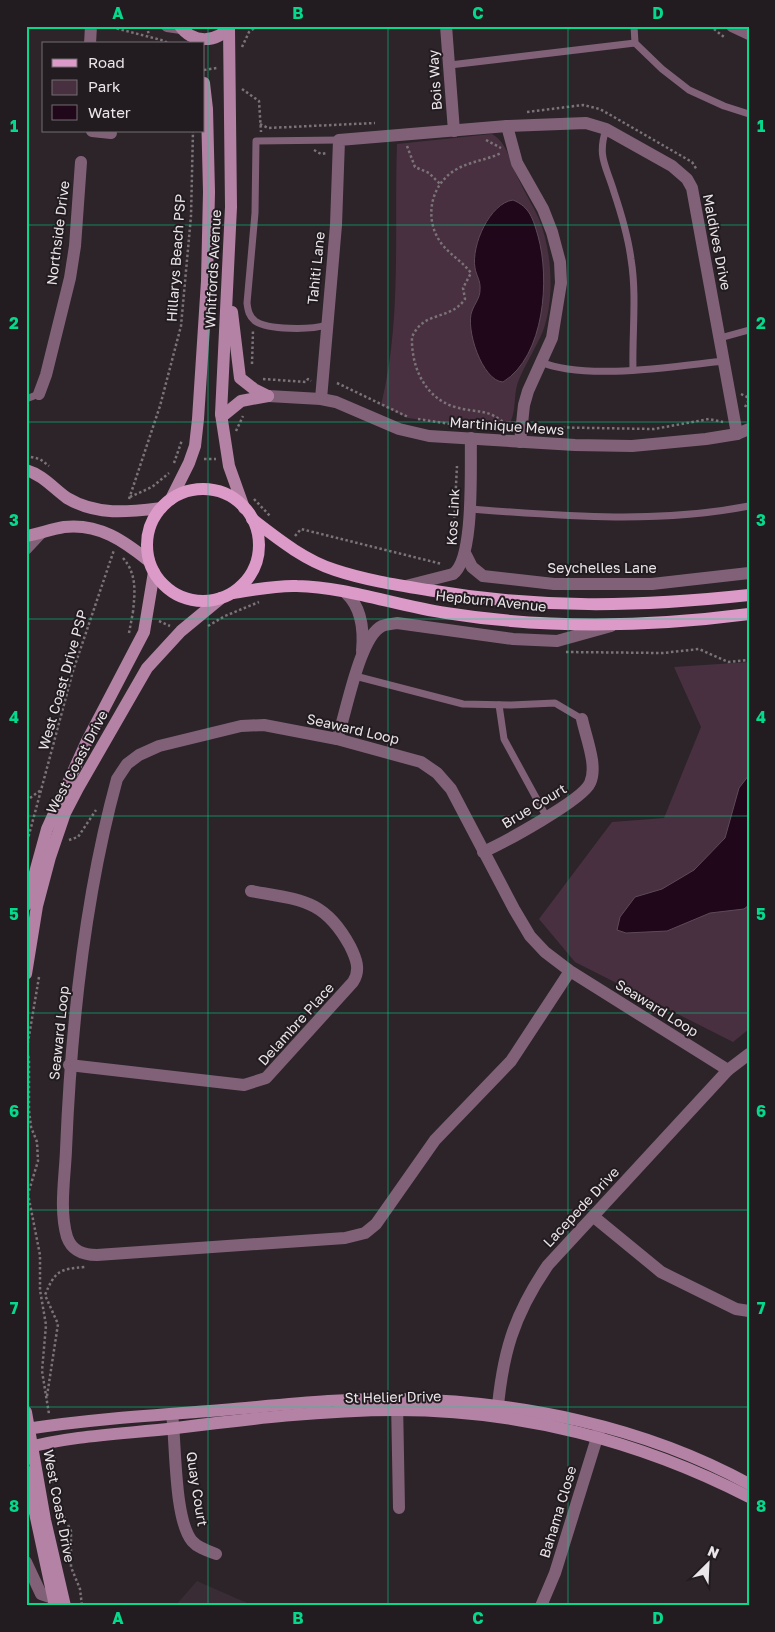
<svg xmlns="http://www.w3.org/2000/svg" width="775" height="1632" font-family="'Golos Text',sans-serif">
<rect width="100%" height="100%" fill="#2c2429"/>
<path fill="#392c34" d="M197 1581 254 1606H175Z"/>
<g fill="#483041">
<path d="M492 134C508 143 510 163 518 178 524 192 533 205 539 219 552 251 555 298 543 331 536 348 525 364 518 382 513 396 517 414 508 426H464L408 418 381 405C402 322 394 230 397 144Z"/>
<path d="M749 662V1029L733 1042 575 962 539 919 612 822 664 818 701 727 674 667Z"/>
</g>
<g fill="#20071a" stroke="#5d4a58">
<path d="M513 200C530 207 533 219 538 236 550 278 545 356 503 382 482 381 465 328 472 311 475 303 480 298 480 290 481 281 476 275 475 268 471 245 490 203 513 200Z"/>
<path d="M749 775V905L744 909 710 913 667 931 626 933 617 930 620 917 635 897 662 889 694 870 725 838 739 788Z"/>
</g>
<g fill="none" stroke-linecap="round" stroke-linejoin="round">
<g stroke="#7a7377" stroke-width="2.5" stroke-dasharray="2.5 2.5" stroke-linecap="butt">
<path d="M107 26 165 41 168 44"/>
<path d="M147 26 149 36"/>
<path d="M710 26 724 37"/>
<path d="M242 47 249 32 257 26"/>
<path d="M204 70 217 68"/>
<path d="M242 89 259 101 261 132"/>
<path d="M527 112 583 105 600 109 692 162 697 170"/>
<path d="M260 124 268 128 375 123"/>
<path d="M486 140 501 148"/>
<path d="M407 146 415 167 429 173 440 184"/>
<path d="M314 150 321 154 327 153"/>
<path d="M252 364 253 330"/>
<path d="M263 379 306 382 308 379 311 381"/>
<path d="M337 383 408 417"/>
<path d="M741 394 749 398"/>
<path d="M745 407 749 400"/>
<path d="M418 419 450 424"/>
<path d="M490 426H508C487 407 479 414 455 407 425 398 411 367 412 337 424 310 450 321 465 299L463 288 471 273C462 261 450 255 441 243 423 218 431 183 457 169 471 161 487 160 501 153"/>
<path d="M532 427 654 429 709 419 723 422"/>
<path d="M236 431 243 416"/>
<path d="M26 456 40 459 49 466"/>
<path d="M204 459H216"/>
<path d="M174 463 182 440"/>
<path d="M130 497 152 487 169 473"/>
<path d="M129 499 160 406 181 326 191 216 193 131"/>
<path d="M254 499 271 517"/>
<path d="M295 536 301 529 442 564"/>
<path d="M453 543 457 466"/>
<path d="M123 558C137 574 135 592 133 612H135"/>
<path d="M159 621 170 626"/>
<path d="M208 626 225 616 259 602"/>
<path d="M129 633 133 612"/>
<path d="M566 652 663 653 699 649 728 662 749 660"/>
<path d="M26 801 41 790"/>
<path d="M69 840 78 837 96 810"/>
<path d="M26 846 73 671 114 550"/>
<path d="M39 977 27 1048 29 1060V1110L31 1127 37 1142 38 1161 28 1194 40 1255V1290L46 1325 42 1371 49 1414"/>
<path d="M47 1396 58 1324 45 1295C55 1271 59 1269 85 1267"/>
<path d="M52 1483 55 1454"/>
<path d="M55 1498 71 1531V1567L80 1589 82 1606"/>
</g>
<g stroke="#816177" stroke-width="7">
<path d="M634 26 635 43 662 69 689 90 724 106 749 114"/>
<path d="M450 65 635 43"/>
<path d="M606 129C597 157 606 165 614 192 621 213 628 236 631 259 637 295 632 334 633 370"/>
<path d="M326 325C311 330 267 330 255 321 249 316 248 311 247 303L255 213 256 141 339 140"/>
<path d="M720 338 749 330"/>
<path d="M541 362C585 381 676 366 724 361"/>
<path d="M26 399 39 394"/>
<path d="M470 509C563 516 657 524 749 506"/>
<path d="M355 676 463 704 511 705 555 703 582 719"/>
<path d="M499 705 504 739 546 816"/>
</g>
<g stroke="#816177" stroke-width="12">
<path d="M167 26 181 28"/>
<path d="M446 26 454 131"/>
<path d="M732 26 749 34"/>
<path d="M90 44 91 26"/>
<path d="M507 126 517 163 543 209 552 232 560 262 561 283 552 338 528 391 524 405 520 442"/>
<path d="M92 131 111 133"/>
<path d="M39 394 46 375 70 278 75 246 81 162"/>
<path d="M268 396 321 399 336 402 399 429 429 436 575 445 632 446 706 439 737 434 749 429"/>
<path d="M321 399 336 225 339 140 507 126 586 123 606 129 672 166 687 179 692 188 737 434"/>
<path d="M26 549 40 534"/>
<path d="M466 555 472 567 483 576 554 584H652L749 573"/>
<path d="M406 586 453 574C475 559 470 466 471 438"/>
<path d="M346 593C361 607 364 630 362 651"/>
<path d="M337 739C346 715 359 637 382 626 386 624 393 624 397 623L513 639 557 641 611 626"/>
<path d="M483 852C503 843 583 800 590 783 598 766 586 738 582 719"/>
<path d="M570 971 511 1061 435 1140 376 1224 365 1233 345 1238 97 1255C83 1255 72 1251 67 1237 59 1210 65 1177 66 1150 71 1026 84 899 117 779L127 764 139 755 159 746 241 726 264 725 337 739 421 762 437 773 451 789 514 909 530 936 545 952 570 971 728 1070"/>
<path d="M69 1065 244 1085 266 1078 353 982C361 970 356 958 350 946 324 898 299 900 251 891"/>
<path d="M594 1217 661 1272 736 1309 749 1311"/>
<path d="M397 1401 399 1508"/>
<path d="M172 1414C176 1444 174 1519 192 1541 198 1548 208 1551 216 1554"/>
<path d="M497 1416C502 1355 513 1316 548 1265L728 1070 749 1054"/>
<path d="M26 1562 41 1594 53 1598"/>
<path d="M541 1606 555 1573 600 1428"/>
</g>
<g stroke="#b482a4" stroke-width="12">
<path d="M180 26C193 44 217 43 230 26"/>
<path d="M229 28 231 207 221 414 229 466 244 508"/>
<path d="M232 312 240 378 254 389 268 396"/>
<path d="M221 414H225L241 401 268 396"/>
<path d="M26 470C43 475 53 488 67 498 97 516 128 512 161 508"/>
<path d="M171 499 189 463 195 446 198 419 207 281 209 192 207 109 204 83"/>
<path d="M26 536C39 534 51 529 64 527 99 523 124 541 149 561"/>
<path d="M26 905 47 829 87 741 144 632 154 572"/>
<path d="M26 974 37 906 50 857 65 813 78 788 147 668 181 631 221 598"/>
<path d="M26 1412 45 1520 65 1606"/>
<path d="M26 1429C91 1419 157 1415 222 1410 281 1405 341 1398 399 1399 519 1401 643 1426 749 1484"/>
<path d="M26 1448C75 1435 125 1434 176 1428 249 1419 323 1410 397 1410 520 1410 640 1441 749 1497"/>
<path d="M26 1471 55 1606"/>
</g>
<g stroke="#db9ac7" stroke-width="12">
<circle cx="203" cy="545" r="56"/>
<path d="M252 519C278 539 304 560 335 570 365 580 397 585 428 590 539 609 638 607 749 595"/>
<path d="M233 593C254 590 276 585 297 586 347 587 397 606 446 613 546 629 649 627 749 614"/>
</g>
</g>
<path fill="none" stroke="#05d98b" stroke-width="1" stroke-opacity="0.55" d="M208 26V1606M388 26V1606M568 26V1606M26 225H749M26 422H749M26 619H749M26 816H749M26 1013H749M26 1210H749M26 1407H749"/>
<g text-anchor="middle" stroke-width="4" stroke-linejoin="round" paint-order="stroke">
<g font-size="14" fill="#eae5e8" stroke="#221b20">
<text transform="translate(435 80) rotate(-94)" y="5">Bois Way</text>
<text transform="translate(58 233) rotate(-83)" y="5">Northside Drive</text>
<text transform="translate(717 242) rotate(79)" y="5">Maldives Drive</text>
<text transform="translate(176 258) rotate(-86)" y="5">Hillarys Beach PSP</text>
<text transform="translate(316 268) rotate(-84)" y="5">Tahiti Lane</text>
<text transform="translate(213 269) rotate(-87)" y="5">Whitfords Avenue</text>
<text transform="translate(507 426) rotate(4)" y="5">Martinique Mews</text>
<text transform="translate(453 517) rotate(-87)" y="5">Kos Link</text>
<text x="602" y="573">Seychelles Lane</text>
<text transform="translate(491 601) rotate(6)" y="5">Hepburn Avenue</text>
<text transform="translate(63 680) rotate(-74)" y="5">West Coast Drive PSP</text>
<text transform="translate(353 729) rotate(13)" y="5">Seaward Loop</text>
<text transform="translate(77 762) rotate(-62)" y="5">West Coast Drive</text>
<text transform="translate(534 806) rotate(-31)" y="5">Brue Court</text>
<text transform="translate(657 1008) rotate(32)" y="5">Seaward Loop</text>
<text transform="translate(296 1024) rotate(-48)" y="5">Delambre Place</text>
<text transform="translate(59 1033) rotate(-84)" y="5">Seaward Loop</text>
<text transform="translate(581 1207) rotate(-47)" y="5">Lacepede Drive</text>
<text transform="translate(393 1397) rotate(-1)" y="5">St Helier Drive</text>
<text transform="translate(197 1489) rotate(81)" y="5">Quay Court</text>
<text transform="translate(59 1506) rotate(79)" y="5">West Coast Drive</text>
<text transform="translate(558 1512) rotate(-73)" y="5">Bahama Close</text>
</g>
</g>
<rect width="775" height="1632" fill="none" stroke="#221b20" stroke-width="55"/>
<rect x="42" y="42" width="162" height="90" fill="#221b20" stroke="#726c70"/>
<rect x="52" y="59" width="25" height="8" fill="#db9ac7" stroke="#726c70"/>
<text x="88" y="68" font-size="15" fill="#eae5e8">Road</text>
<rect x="52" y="80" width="25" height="15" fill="#483041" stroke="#726c70"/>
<text x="88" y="92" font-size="15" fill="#eae5e8">Park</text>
<rect x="52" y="105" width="25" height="15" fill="#20071a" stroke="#726c70"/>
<text x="88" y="118" font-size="15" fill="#eae5e8">Water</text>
<g transform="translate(708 1564) rotate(24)" stroke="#221b20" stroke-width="4" paint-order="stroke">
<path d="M0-4L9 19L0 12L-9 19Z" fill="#eae5e8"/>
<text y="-8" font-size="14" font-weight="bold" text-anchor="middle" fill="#eae5e8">N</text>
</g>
<rect x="28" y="28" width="720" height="1576" fill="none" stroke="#05d98b" stroke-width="2"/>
<g font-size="16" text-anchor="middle" font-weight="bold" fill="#05d98b">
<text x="118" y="19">A</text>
<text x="298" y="19">B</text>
<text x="478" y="19">C</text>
<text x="658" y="19">D</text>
<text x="14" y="132">1</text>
<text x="761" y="132">1</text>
<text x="14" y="329">2</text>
<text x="761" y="329">2</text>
<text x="14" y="526">3</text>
<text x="761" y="526">3</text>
<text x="14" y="723">4</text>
<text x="761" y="723">4</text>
<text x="14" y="920">5</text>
<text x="761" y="920">5</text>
<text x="14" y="1117">6</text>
<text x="761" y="1117">6</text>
<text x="14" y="1314">7</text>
<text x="761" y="1314">7</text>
<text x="14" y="1512">8</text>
<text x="761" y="1512">8</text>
<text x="118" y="1624">A</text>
<text x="298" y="1624">B</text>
<text x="478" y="1624">C</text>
<text x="658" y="1624">D</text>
</g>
</svg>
